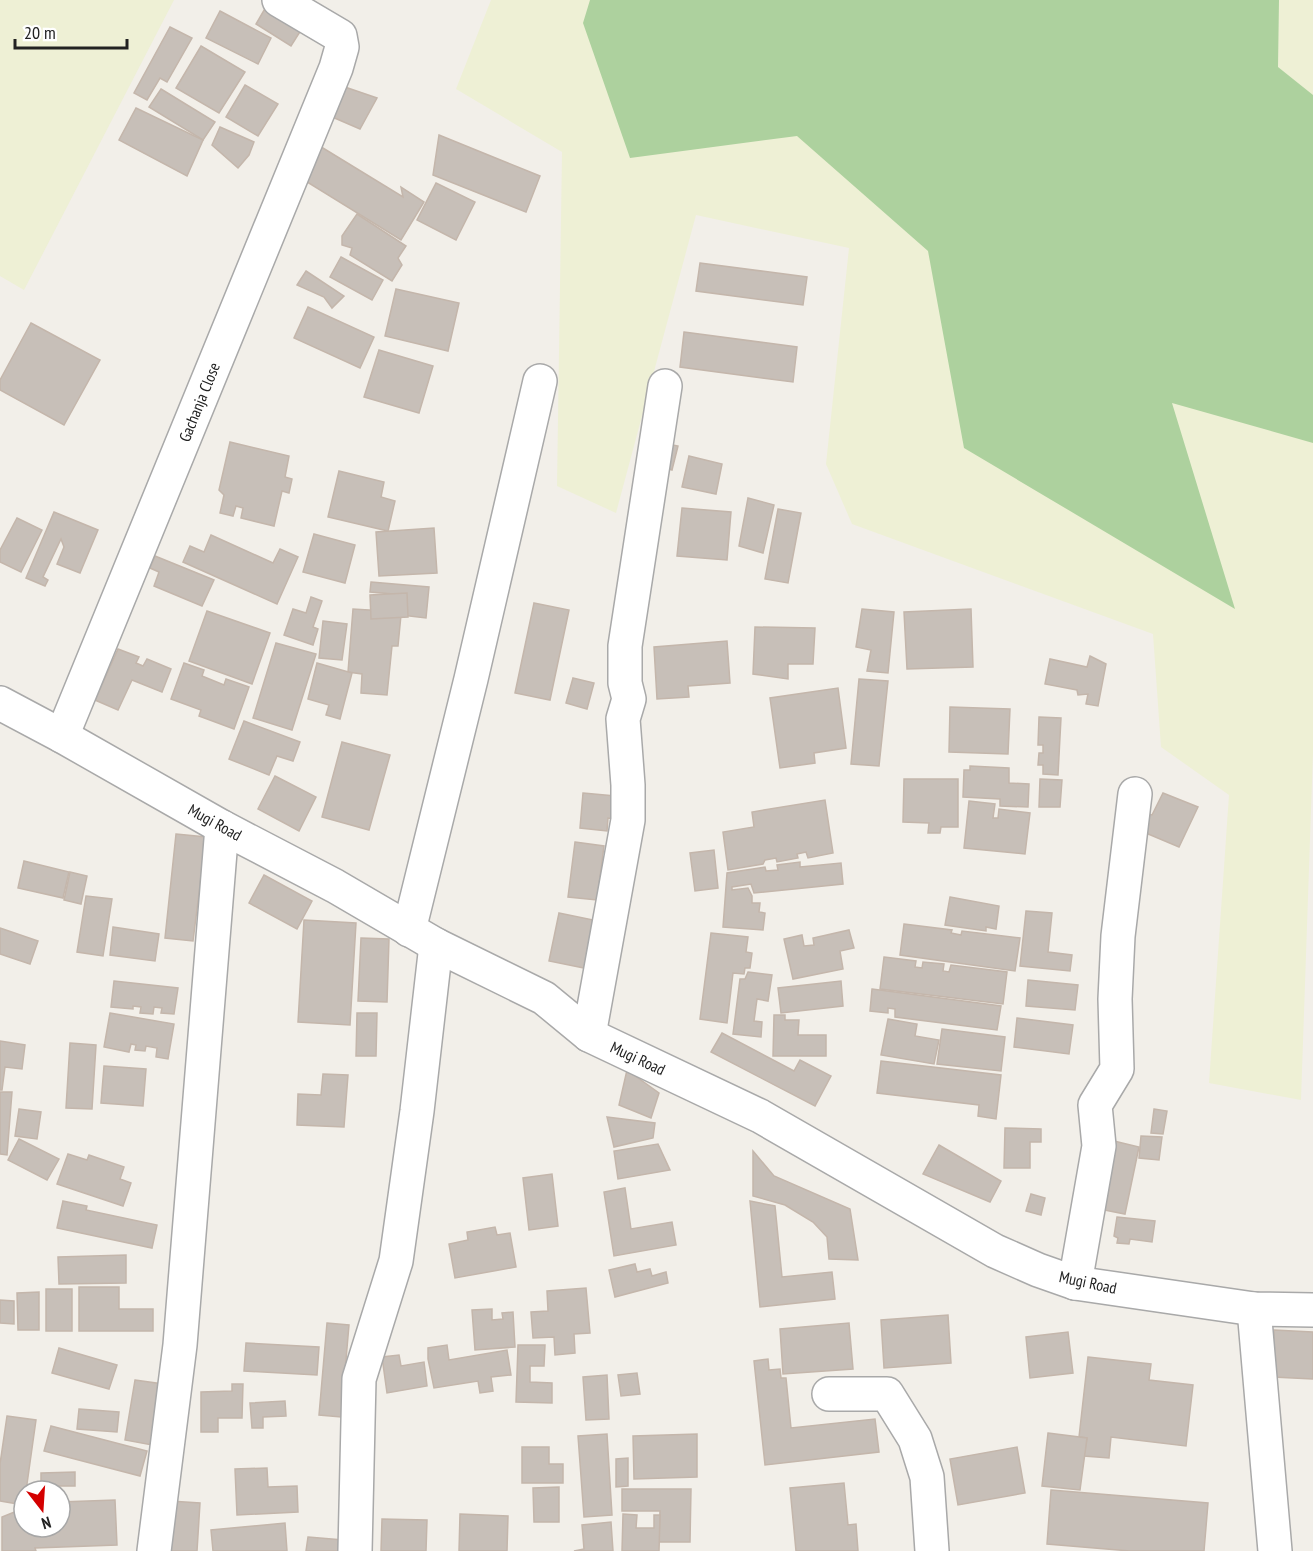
<svg xmlns="http://www.w3.org/2000/svg" width="1313" height="1551" font-family="'PT Sans Narrow',sans-serif">
<rect width="100%" height="100%" fill="#f2efe9"/>
<g fill="#eef0d5">
<path d="M0 0H174L24 290 0 276Z"/>
<path d="M491 0H1313V752L1301 1100 1209 1083 1229 795 1161 747 1153 634 852 524 826 464 849 248 696 215 616 513 557 486 562 152 456 89Z"/>
</g>
<path fill="#add19e" d="M590 0H1279L1278 67 1313 95V443L1172 403 1235 609 964 448 928 251 797 136 630 158 583 23Z"/>
<g fill="#c7bfb8" stroke="#c4b6ab" stroke-width="1.5">
<path d="M267 5 303 27 291 46 256 24Z"/>
<path d="M220 11 271 38 258 64 206 38Z"/>
<path d="M170 27 192 38 167 82 160 78 147 100 134 93Z"/>
<path d="M201 46 245 72 219 113 176 88Z"/>
<path d="M245 85 278 104 258 136 226 117Z"/>
<path d="M342 86 377 98 360 129 330 116Z"/>
<path d="M161 89 215 122 203 140 149 107Z"/>
<path d="M136 108 203 140 187 176 119 140Z"/>
<path d="M220 127 254 142 249 155 238 168 212 145Z"/>
<path d="M439 135 540 176 526 212 433 175Z"/>
<path d="M318 145 403 197 401 187 424 202 401 240 299 177Z"/>
<path d="M436 183 475 202 456 240 417 220Z"/>
<path d="M357 214 406 246 398 258 402 265 392 281 350 255 352 248 342 245V236Z"/>
<path d="M341 257 383 280 372 300 330 277Z"/>
<path d="M700 263 807 277 803 305 696 291Z"/>
<path d="M306 271 344 296 332 308 324 297 297 285Z"/>
<path d="M396 289 459 303 448 351 385 336Z"/>
<path d="M308 307 374 337 360 368 294 338Z"/>
<path d="M31 323 100 360 64 425 0 390V380Z"/>
<path d="M684 332 797 347 793 382 680 367Z"/>
<path d="M379 350 433 366 419 413 364 397Z"/>
<path d="M230 442 289 456 285 477 292 479 289 493 282 491 274 526 241 518 243 508 236 506 233 516 220 513 224 495 219 490Z"/>
<path d="M668 444 678 446 672 470 662 467Z"/>
<path d="M689 456 722 464 716 494 682 487Z"/>
<path d="M339 471 384 482 381 497 395 501 388 531 328 517Z"/>
<path d="M748 498 774 505 763 553 739 546Z"/>
<path d="M682 508 731 512 727 560 677 556Z"/>
<path d="M778 509 801 513 788 583 765 579Z"/>
<path d="M54 512 98 530 80 573 57 564 64 547 61 539 43 577 48 580 45 586 26 578Z"/>
<path d="M17 518 42 530 21 572 0 562V550Z"/>
<path d="M434 528 437 573 379 576 376 532Z"/>
<path d="M314 534 355 545 345 583 303 572Z"/>
<path d="M211 535 273 563 280 549 298 557 277 604 183 562 190 546 204 552Z"/>
<path d="M155 556 214 580 202 606 154 586 159 572 150 568Z"/>
<path d="M371 582 429 587 426 618 401 615 398 646H392L387 695 361 693 362 674 348 672 353 609 403 612 405 595 370 592Z"/>
<path d="M407 593 408 617 371 619 370 595Z"/>
<path d="M311 597 322 601 313 627 318 629 313 645 284 635 293 609 306 613Z"/>
<path d="M534 603 569 610 550 700 515 693Z"/>
<path d="M862 609 894 612 888 673 867 671 871 650 856 647Z"/>
<path d="M971 609 973 667 907 669 904 612Z"/>
<path d="M207 611 270 633 252 684 189 661Z"/>
<path d="M323 621 347 624 342 660 319 658Z"/>
<path d="M755 627 815 628 813 664H788V679L753 674Z"/>
<path d="M727 641 730 683 688 686 689 697 657 699 654 647Z"/>
<path d="M276 643 316 654 292 730 253 718Z"/>
<path d="M118 649 139 657 136 663 143 666 147 659 171 669 162 692 132 680 118 710 95 700Z"/>
<path d="M1090 656 1106 664 1098 706 1086 704 1088 694 1078 695 1077 690 1045 684 1050 659 1087 667Z"/>
<path d="M184 663 204 670 202 676 224 685 226 679 249 687 234 729 199 716 201 710 171 699Z"/>
<path d="M317 663 352 673 340 719 326 715 329 705 308 699Z"/>
<path d="M573 678 594 683 587 709 566 703Z"/>
<path d="M859 679 888 681 879 766 851 764Z"/>
<path d="M838 688 846 748 814 753 815 763 780 768 770 698Z"/>
<path d="M950 707 1010 709 1008 754 949 752Z"/>
<path d="M1039 717 1061 718 1058 775 1043 774V765H1038L1039 753H1043V745H1038Z"/>
<path d="M244 721 300 742 293 761 277 756 269 775 229 759Z"/>
<path d="M342 742 390 755 369 830 322 817Z"/>
<path d="M970 766 1009 768V783L1029 784 1028 807 1000 806V799L963 797 964 770H970Z"/>
<path d="M275 776 316 797 299 831 258 809Z"/>
<path d="M904 779H958V827H941L940 833H928L929 823 903 822Z"/>
<path d="M1040 779 1062 780 1060 807H1039Z"/>
<path d="M583 793 626 797 623 820 608 818 607 831 580 828Z"/>
<path d="M1163 793 1198 807 1179 847 1141 831 1142 813 1152 815Z"/>
<path d="M825 800 833 853 808 858 806 852 797 854 798 858 777 862 776 858 765 860 763 864 728 870 723 832 754 827 752 812Z"/>
<path d="M969 801 995 804 993 818H998L999 809 1030 813 1025 854 964 848Z"/>
<path d="M176 834 206 837 193 941 165 938Z"/>
<path d="M575 842 604 846 597 900 568 897Z"/>
<path d="M714 850 718 888 695 891 690 853Z"/>
<path d="M24 861 69 872 63 898 18 888Z"/>
<path d="M800 862V867L841 863 843 884 754 893 751 884 732 887V890L748 888 752 896V903H760L759 912 765 913 763 930 723 927 727 873 765 867 766 871 778 870 777 865Z"/>
<path d="M70 872 87 876 81 904 64 900Z"/>
<path d="M264 875 312 901 297 929 249 903Z"/>
<path d="M86 896 112 899 103 956 77 952Z"/>
<path d="M950 897 999 906 996 929 986 927V931L945 925Z"/>
<path d="M1026 911 1052 913 1048 952 1072 955 1070 971 1020 966Z"/>
<path d="M559 913 603 922 594 970 549 961Z"/>
<path d="M304 920 356 923 350 1025 298 1022Z"/>
<path d="M904 924 952 930 951 933 961 935 962 931 1020 938 1015 971 900 955Z"/>
<path d="M113 927 159 934 155 961 110 955Z"/>
<path d="M0 928 38 941 30 964 0 954Z"/>
<path d="M849 930 854 948 840 951 843 969 793 979 784 939 802 935 804 946 814 945 813 938Z"/>
<path d="M711 933 748 937 746 952 752 953 750 968H745L744 974 733 973 727 1023 700 1019Z"/>
<path d="M361 938 389 939 387 1002 358 1001Z"/>
<path d="M884 957 916 961 915 967 922 968 923 962 944 964 943 971 949 972 951 965 1007 972 1003 1004 880 989Z"/>
<path d="M748 972 772 975 768 1001 757 999 754 1021 762 1022 761 1037 733 1034 740 979H745Z"/>
<path d="M1028 980 1078 985 1075 1010 1026 1006Z"/>
<path d="M114 981 178 988 174 1014 161 1013 162 1008 154 1007 153 1014 140 1013 141 1007 133 1006V1009L111 1007Z"/>
<path d="M841 981 843 1006 781 1013 778 988Z"/>
<path d="M872 989 1001 1006 997 1030 895 1017V1009L888 1008V1013L870 1011Z"/>
<path d="M110 1013 174 1024 168 1059 156 1057 157 1048 146 1046 145 1051 135 1050 136 1045 131 1044 129 1052 104 1047Z"/>
<path d="M357 1013H377L376 1056H356Z"/>
<path d="M774 1015H785V1020H799L798 1035H826V1056H773Z"/>
<path d="M1017 1018 1073 1025 1069 1054 1014 1047Z"/>
<path d="M888 1019 917 1024 915 1036 939 1040 934 1064 881 1055Z"/>
<path d="M942 1029 1005 1037 1001 1071 937 1064Z"/>
<path d="M722 1033 794 1071 800 1060 831 1076 815 1106 711 1052Z"/>
<path d="M0 1041 25 1045 22 1069 5 1067 2 1090H0Z"/>
<path d="M70 1043 96 1045 92 1109 66 1108Z"/>
<path d="M881 1061 1001 1075 996 1119 978 1116 979 1105 877 1093Z"/>
<path d="M104 1066 146 1069 143 1106 101 1103Z"/>
<path d="M627 1070 659 1093 651 1118 619 1105Z"/>
<path d="M323 1074 348 1075 344 1127 297 1125 298 1094 321 1095Z"/>
<path d="M0 1092H12L7 1155 0 1154Z"/>
<path d="M19 1109 41 1112 37 1139 15 1136Z"/>
<path d="M1154 1109 1167 1111 1163 1134 1151 1133Z"/>
<path d="M607 1117 655 1123 653 1138 614 1147Z"/>
<path d="M1005 1128 1041 1129V1142H1030V1168H1004Z"/>
<path d="M1141 1136 1162 1137 1159 1160 1139 1158Z"/>
<path d="M19 1139 59 1159 47 1180 8 1160Z"/>
<path d="M1114 1141 1139 1147 1125 1214 1099 1209Z"/>
<path d="M658 1144 670 1170 618 1179 614 1151Z"/>
<path d="M939 1145 1001 1181 990 1202 923 1174Z"/>
<path d="M753 1151 774 1176 850 1209 858 1260 829 1259 827 1237 813 1222 785 1205 753 1196Z"/>
<path d="M68 1154 87 1160 89 1155 124 1167 120 1179 131 1183 123 1206 57 1184Z"/>
<path d="M552 1174 558 1226 529 1230 523 1178Z"/>
<path d="M625 1188 631 1229 672 1222 676 1245 614 1256 604 1192Z"/>
<path d="M1031 1194 1045 1198 1041 1215 1026 1211Z"/>
<path d="M63 1201 87 1206 86 1210 157 1225 152 1248 57 1228Z"/>
<path d="M750 1201 775 1206 782 1277 832 1272 835 1299 760 1307Z"/>
<path d="M1117 1217 1155 1221 1152 1242 1130 1239 1129 1244 1117 1243 1118 1238 1114 1236Z"/>
<path d="M495 1227 497 1235 510 1233 516 1267 455 1278 449 1244 468 1240 467 1232Z"/>
<path d="M126 1255V1283L59 1284 58 1257Z"/>
<path d="M635 1264 637 1272 650 1269 652 1276 666 1272 668 1283 615 1297 609 1270Z"/>
<path d="M79 1287H119V1309H153V1331H79Z"/>
<path d="M586 1288 590 1333 574 1334 575 1353 555 1355 554 1337 533 1338 531 1312 548 1311 547 1291Z"/>
<rect x="46" y="1289" width="26" height="42"/>
<path d="M39 1292V1330H18L17 1293Z"/>
<path d="M0 1300 14 1301V1324L0 1323Z"/>
<path d="M492 1309V1320L503 1319 502 1313 513 1312 515 1347 475 1350 472 1310Z"/>
<path d="M948 1315 951 1363 884 1368 881 1320Z"/>
<path d="M327 1323 349 1325 341 1417 319 1415Z"/>
<path d="M849 1323 853 1369 783 1374 780 1329Z"/>
<path d="M1274 1330 1313 1332V1379L1273 1377Z"/>
<path d="M1068 1332 1073 1373 1030 1378 1026 1337Z"/>
<path d="M246 1343 319 1347 317 1375 244 1371Z"/>
<path d="M447 1345 449 1360 507 1350 511 1375 491 1377 493 1391 480 1393 478 1381 434 1388 428 1359V1348Z"/>
<path d="M518 1345H545L544 1366H530V1382L552 1383V1403L516 1402Z"/>
<path d="M59 1348 117 1365 109 1389 52 1373Z"/>
<path d="M399 1355 401 1366 424 1362 427 1386 387 1393 382 1357Z"/>
<path d="M1088 1357 1151 1364 1149 1380 1193 1385 1186 1446 1111 1437 1109 1458 1084 1456 1087 1438 1079 1437Z"/>
<path d="M768 1359 769 1370 780 1369 781 1378H786L791 1428 875 1419 879 1452 765 1465 754 1361Z"/>
<path d="M637 1373 640 1394 621 1396 618 1375Z"/>
<path d="M607 1375 609 1419 586 1420 583 1377Z"/>
<path d="M135 1380 163 1384 152 1445 125 1440Z"/>
<path d="M232 1384H243L242 1418H218V1432H201V1392L232 1391Z"/>
<path d="M285 1401 286 1416 263 1417V1428H252L250 1403Z"/>
<path d="M79 1409 119 1412 117 1432 77 1429Z"/>
<path d="M7 1416 36 1420 26 1491H24V1505L0 1501V1464Z"/>
<path d="M51 1426 147 1451 140 1476 44 1451Z"/>
<path d="M1048 1433 1087 1438 1080 1490 1042 1486Z"/>
<path d="M607 1434 612 1515 584 1517 578 1436Z"/>
<path d="M697 1434V1477L634 1479 633 1436Z"/>
<path d="M522 1447H549V1464H563V1483H522Z"/>
<path d="M1017 1447 1025 1493 958 1505 950 1459Z"/>
<path d="M628 1458V1486L616 1487V1459Z"/>
<path d="M267 1468 268 1487 297 1486 298 1512 237 1515 235 1469Z"/>
<path d="M75 1472V1486H57L58 1491H41V1473Z"/>
<path d="M844 1483 848 1525 856 1524 858 1551H796L790 1488Z"/>
<path d="M559 1487V1522H534L533 1488Z"/>
<path d="M622 1489H691L690 1542H659L660 1511H622Z"/>
<path d="M1051 1490 1208 1503 1204 1551H1130L1047 1544Z"/>
<path d="M115 1500 117 1545 35 1548 36 1551H2V1517L24 1508V1527H60V1502Z"/>
<path d="M170 1501 200 1503 197 1551H166Z"/>
<path d="M460 1514 508 1516 507 1551H459Z"/>
<path d="M623 1514 637 1515 636 1528H654V1515H660L659 1551H622Z"/>
<path d="M382 1519 427 1520 426 1551H381Z"/>
<path d="M611 1522 613 1551H574L584 1549 582 1525Z"/>
<path d="M285 1523 287 1551H213L211 1530Z"/>
<path d="M308 1537 343 1540 342 1551H306Z"/>
</g>
<g fill="none" stroke-linecap="round" stroke-linejoin="round">
<defs>
<g id="minor">
<path d="M0 703 62 736 222 827 335 886 436 945 544 998 589 1035 760 1116 995 1251 1038 1270 1075 1283 1254 1309 1313 1310"/>
<path d="M62 736 336 68 342 47 340 36 279 0"/>
<path d="M409 930 471 679 540 381"/>
<path d="M589 1035 628 820V785L623 719 629 699 625 683V646L665 386"/>
<path d="M1075 1283 1099 1146 1095 1105 1117 1069 1115 999 1118 936 1135 794"/>
<path d="M1254 1309 1275 1551"/>
<path d="M829 1394H887L915 1439 927 1477 932 1551"/>
<path d="M154 1551 180 1345 222 827"/>
<path d="M355 1551 359 1379 396 1261 417 1111 436 945"/>
</g>
</defs>
<use href="#minor" stroke="#a9a9a9" stroke-width="36"/>
<use href="#minor" stroke="#fff" stroke-width="33"/>
</g>
<g text-anchor="middle" stroke-width="6" stroke-linejoin="round" paint-order="stroke">
<g font-size="16" fill="#222" stroke="#fff">
<text transform="translate(199 402) rotate(-68)" y="6">Gachanja Close</text>
<text transform="translate(215 822) rotate(29)" y="6">Mugi Road</text>
<text transform="translate(638 1058) rotate(25)" y="6">Mugi Road</text>
<text transform="translate(1088 1282) rotate(12)" y="6">Mugi Road</text>
</g>
</g>
<g transform="translate(42 1509) rotate(163)"><circle r="28" fill="#ffffff" stroke="#a7a7a7" stroke-width="1.5"/>
<path d="M0-4.5L10 22L0 15L-10 22Z" fill="#d40000"/>
<text y="-9" font-size="16" font-weight="bold" text-anchor="middle" fill="#222222">N</text>
</g>
<path d="M15 39v9h112v-9" fill="none" stroke="#222222" stroke-width="3"/>
<text x="24" y="39" font-size="18" fill="#222222" stroke="#ffffff" stroke-width="4.5" paint-order="stroke">20 m</text>
</svg>
